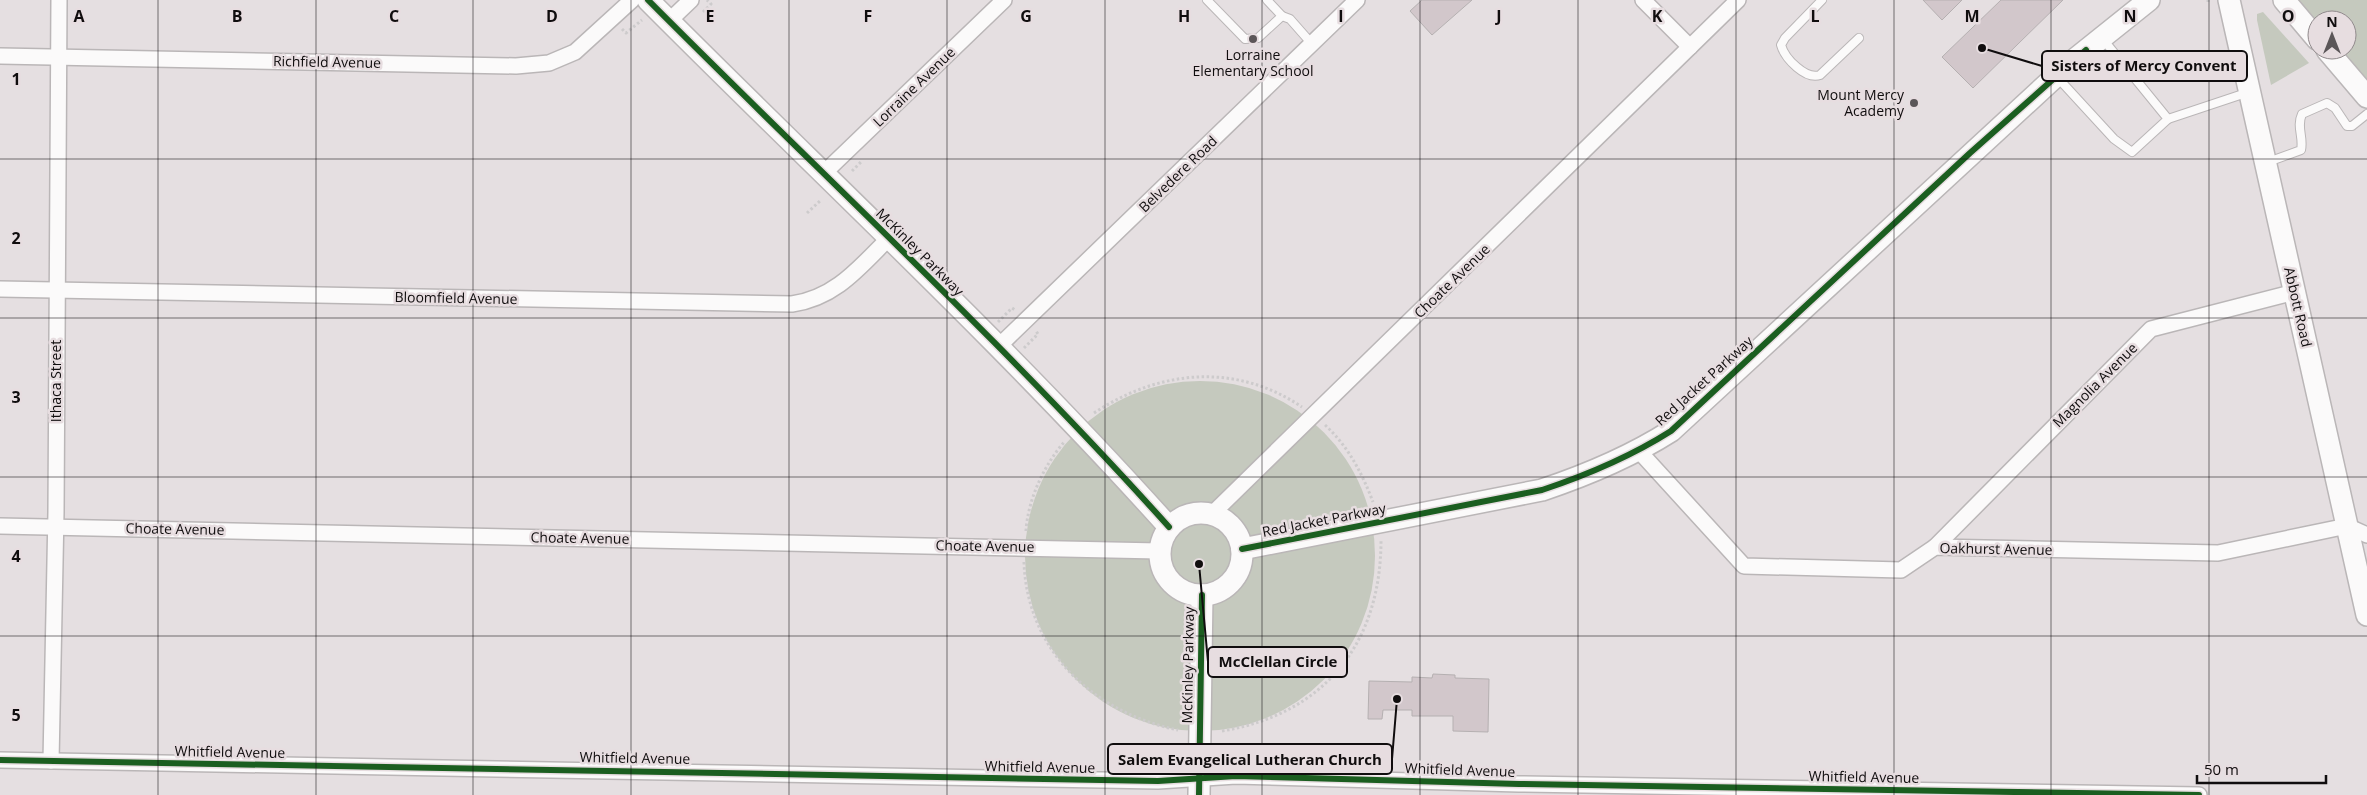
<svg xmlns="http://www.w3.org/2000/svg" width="2367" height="795" font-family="'Open Sans',sans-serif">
<rect width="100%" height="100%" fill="#e5dfe1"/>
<g fill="#c5c9be">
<path d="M2287 0H2367V90L2331 50H2347V20H2317V34Z"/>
<path d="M2263 12 2309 63 2271 85 2257 20V14Z"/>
<circle cx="1200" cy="556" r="175"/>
</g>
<g fill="#d2c7cb" stroke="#b5b0b1">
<path d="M1422 0H1472L1432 35 1410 11Z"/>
<path d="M1923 0H1962L1942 20Z"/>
<path d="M2001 0H2063L1973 88 1942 57Z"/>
<path d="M1433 674 1455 675V678L1489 679 1488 732 1453 731V716H1412V710H1383L1382 719H1368L1369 681 1412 682V677L1432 678Z"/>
</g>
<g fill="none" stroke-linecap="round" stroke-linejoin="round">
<defs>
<g id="lane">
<path d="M1207 0 1245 39 1258 38 1282 16 1290 19 1312 44"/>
<path d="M1267 0 1282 16"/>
<path d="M1822 0 1785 38 1781 45C1785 59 1806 80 1820 75L1859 38"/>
<path d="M2057 77 2114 139 2132 152 2168 119 2102 38"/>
<path d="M2168 119 2249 92"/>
<path d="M2268 162 2301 150C2304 137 2296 127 2302 114L2327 103 2335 108 2347 126H2352L2367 114"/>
</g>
<g id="street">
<path d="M1643 0 1690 47"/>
<path d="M669 21 691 0"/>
<path d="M0 56 516 66 549 63 575 52 632 0"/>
<path d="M823 174 1004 0"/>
<path d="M0 289 792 304C835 298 859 268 888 239"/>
<path d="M998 347 1357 0"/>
<path d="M1639 451 1744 566 1901 570 1935 547 2218 553 2347 526 2367 535"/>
<path d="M1212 514 1738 0"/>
<path d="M0 526 1159 551"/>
<path d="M1935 547 2151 329 2295 292"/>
<path d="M0 760 1158 781 1236 776 1519 784 2199 795"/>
<path d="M51 761 56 512 59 0"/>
</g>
<g id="secondary">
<path d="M648 0C822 175 1004 343 1169 527"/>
<path d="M2229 0 2367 615"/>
<path d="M2284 0 2317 39"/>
<path d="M2327 50 2367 97"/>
<circle cx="1201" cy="554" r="41"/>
<path d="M1242 549 1542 490C1587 475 1630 457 1671 431L2069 64 2149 0"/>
<path d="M1199 795 1202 595"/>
</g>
</defs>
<use href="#lane" stroke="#bab6b7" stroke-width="10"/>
<use href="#street" stroke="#bab6b7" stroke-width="18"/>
<use href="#secondary" stroke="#bab6b7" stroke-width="24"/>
<g stroke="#cdcbcc" stroke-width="3" stroke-dasharray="2.5 2.5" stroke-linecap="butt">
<path d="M2208 2V0"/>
<path d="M703 12 711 4 707 0"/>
<path d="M622 29 626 33 642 20"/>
<path d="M852 171 862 161"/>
<path d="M807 213 821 200"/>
<path d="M998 322 1012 308 1015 310"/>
<path d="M1024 348 1038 334 1036 331"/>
<path d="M1094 413C1159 370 1235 362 1302 407"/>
<path d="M1325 425C1348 446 1362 473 1373 502"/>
<path d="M1026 531C1028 499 1044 465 1065 441"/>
<path d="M1024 562C1027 651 1094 713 1178 730"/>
<path d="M1222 731C1325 714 1381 643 1381 540"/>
</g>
<use href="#lane" stroke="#fbfafa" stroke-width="8"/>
<use href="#street" stroke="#fbfafa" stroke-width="15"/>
<use href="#secondary" stroke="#fbfafa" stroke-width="21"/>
<defs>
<g id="cycleway">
<path d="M648 0C822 175 1004 343 1169 527"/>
<path d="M1242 549 1542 490C1587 475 1630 457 1671 431L1970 153 2086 50"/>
<path d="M0 760 1158 781 1236 776 1519 784 2199 795"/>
<path d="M1199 795 1202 595"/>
</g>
</defs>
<use href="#cycleway" stroke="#e7dde0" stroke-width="9"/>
<use href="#cycleway" stroke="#1b5e20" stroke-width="6"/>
</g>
<path fill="none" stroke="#100d0e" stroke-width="1" stroke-opacity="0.55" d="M158 0V795M316 0V795M473 0V795M631 0V795M789 0V795M947 0V795M1105 0V795M1262 0V795M1420 0V795M1578 0V795M1736 0V795M1894 0V795M2051 0V795M2209 0V795M0 159H2367M0 318H2367M0 477H2367M0 636H2367"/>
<g fill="#5b5658" stroke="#e7dde0" stroke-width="2">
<circle cx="1253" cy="39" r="5"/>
<circle cx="1914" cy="103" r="5"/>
</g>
<g text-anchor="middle" stroke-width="5" stroke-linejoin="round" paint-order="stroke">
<g font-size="14" fill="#100d0e" stroke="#e7dde0">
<text x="1253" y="60">Lorraine<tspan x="1253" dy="16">Elementary School</tspan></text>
<text x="1904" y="100" text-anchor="end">Mount Mercy<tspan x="1904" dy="16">Academy</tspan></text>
</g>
<g font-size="14" fill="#100d0e" stroke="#e7dde0">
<text transform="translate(327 62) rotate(1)" y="5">Richfield Avenue</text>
<text transform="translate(914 87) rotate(-44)" y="5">Lorraine Avenue</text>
<text transform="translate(1178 174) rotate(-44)" y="5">Belvedere Road</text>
<text transform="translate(920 252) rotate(45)" y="5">McKinley Parkway</text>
<text transform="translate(1452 281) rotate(-44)" y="5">Choate Avenue</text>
<text transform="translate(456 298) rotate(1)" y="5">Bloomfield Avenue</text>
<text transform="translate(2298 307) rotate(77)" y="5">Abbott Road</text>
<text transform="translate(56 381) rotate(-90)" y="5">Ithaca Street</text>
<text transform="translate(1704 381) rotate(-42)" y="5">Red Jacket Parkway</text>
<text transform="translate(2095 385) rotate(-45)" y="5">Magnolia Avenue</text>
<text transform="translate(1324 520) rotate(-11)" y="5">Red Jacket Parkway</text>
<text transform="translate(175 529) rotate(1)" y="5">Choate Avenue</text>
<text transform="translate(580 538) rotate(1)" y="5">Choate Avenue</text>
<text transform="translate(985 546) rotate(1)" y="5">Choate Avenue</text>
<text transform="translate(1996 549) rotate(1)" y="5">Oakhurst Avenue</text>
<text transform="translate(1188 665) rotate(-89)" y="5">McKinley Parkway</text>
<text transform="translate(230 752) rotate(1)" y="5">Whitfield Avenue</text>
<text transform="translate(635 758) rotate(1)" y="5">Whitfield Avenue</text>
<text transform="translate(1040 767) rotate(1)" y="5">Whitfield Avenue</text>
<text transform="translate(1460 770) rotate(2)" y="5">Whitfield Avenue</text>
<text transform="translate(1864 777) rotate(1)" y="5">Whitfield Avenue</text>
</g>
</g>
<g font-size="16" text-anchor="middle" font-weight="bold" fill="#100d0e" stroke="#e7dde0" stroke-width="5" stroke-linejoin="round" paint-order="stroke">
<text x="79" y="22">A</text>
<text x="237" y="22">B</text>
<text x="394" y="22">C</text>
<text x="552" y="22">D</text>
<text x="710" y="22">E</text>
<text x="868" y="22">F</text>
<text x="1026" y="22">G</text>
<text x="1184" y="22">H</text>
<text x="1341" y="22">I</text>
<text x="1499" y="22">J</text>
<text x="1657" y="22">K</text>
<text x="1815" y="22">L</text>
<text x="1972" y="22">M</text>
<text x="2130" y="22">N</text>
<text x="2288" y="22">O</text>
<text x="16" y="85">1</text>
<text x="16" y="244">2</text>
<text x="16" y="403">3</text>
<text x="16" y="562">4</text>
<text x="16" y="721">5</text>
</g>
<path fill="none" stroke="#100d0e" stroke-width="2" d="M1982 48L2042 66M1199 564L1208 662M1397 699L1392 759"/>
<g fill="#100d0e" stroke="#e7dde0" stroke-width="2">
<circle cx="1982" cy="48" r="5"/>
<circle cx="1199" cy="564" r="5"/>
<circle cx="1397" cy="699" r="5"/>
</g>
<g fill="#e7dde0" stroke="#100d0e" stroke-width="2">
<rect x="2042" y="51" width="205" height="30" rx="5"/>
<rect x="1208" y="647" width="139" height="30" rx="5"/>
<rect x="1108" y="744" width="284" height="30" rx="5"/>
</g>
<g font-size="15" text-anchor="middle" font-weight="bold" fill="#100d0e">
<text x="2144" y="71">Sisters of Mercy Convent</text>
<text x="1278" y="667">McClellan Circle</text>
<text x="1250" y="765">Salem Evangelical Lutheran Church</text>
</g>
<g transform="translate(2332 35)"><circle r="24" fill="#e7dde0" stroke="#918a8c"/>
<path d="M0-4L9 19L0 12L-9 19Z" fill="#5b5658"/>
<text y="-8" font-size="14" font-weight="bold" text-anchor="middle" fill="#100d0e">N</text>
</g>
<path d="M2197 775v8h129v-8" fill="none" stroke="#100d0e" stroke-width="2.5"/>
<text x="2204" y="775" font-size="15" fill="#100d0e" stroke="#e7dde0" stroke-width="4" paint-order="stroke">50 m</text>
</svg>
